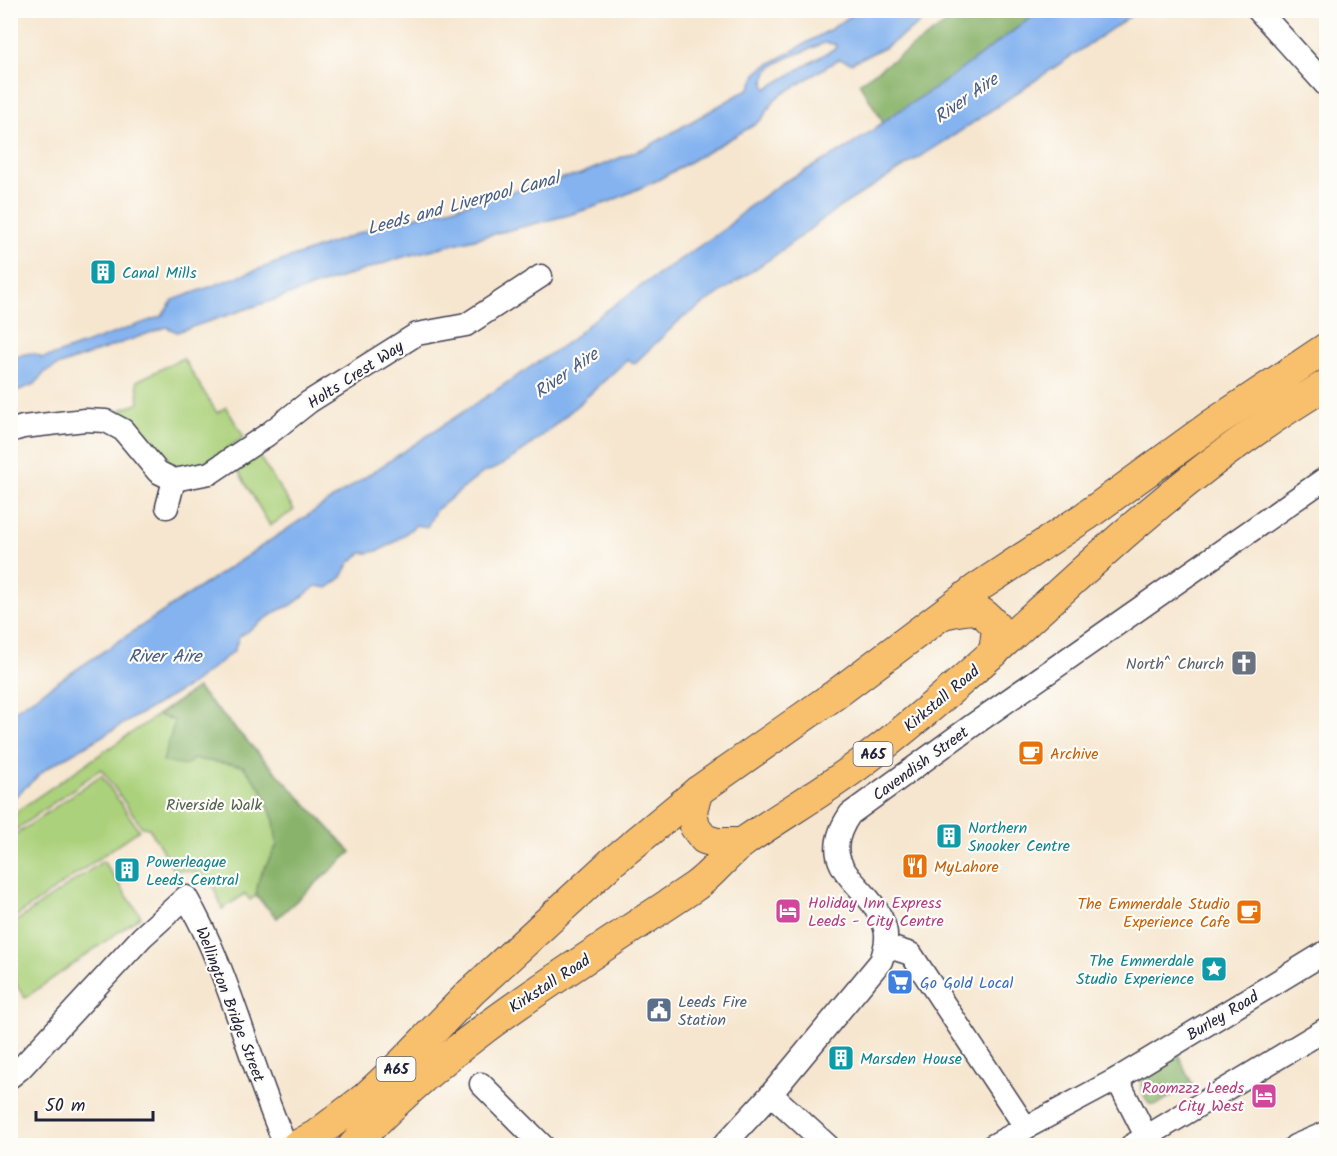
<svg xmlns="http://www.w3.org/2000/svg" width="1337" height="1156" font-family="Kalam,sans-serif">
<rect width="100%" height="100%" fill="#fdfcf7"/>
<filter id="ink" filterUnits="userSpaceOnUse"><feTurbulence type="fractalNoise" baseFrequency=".0167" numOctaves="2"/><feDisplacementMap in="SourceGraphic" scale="12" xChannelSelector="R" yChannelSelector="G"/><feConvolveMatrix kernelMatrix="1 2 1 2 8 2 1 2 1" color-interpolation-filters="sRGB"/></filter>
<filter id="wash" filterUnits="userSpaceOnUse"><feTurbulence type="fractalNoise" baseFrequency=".008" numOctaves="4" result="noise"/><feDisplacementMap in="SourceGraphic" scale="24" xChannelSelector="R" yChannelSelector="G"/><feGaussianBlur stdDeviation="1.35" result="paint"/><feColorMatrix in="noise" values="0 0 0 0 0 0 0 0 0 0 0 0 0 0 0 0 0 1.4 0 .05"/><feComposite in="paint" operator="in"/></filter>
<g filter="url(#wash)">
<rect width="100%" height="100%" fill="#f6e6cf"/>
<g fill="#acd17b" stroke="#677a5b" stroke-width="1.5">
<path d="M183 358 217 413 226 407 244 437C218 454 185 484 158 454 151 446 147 435 139 428 132 421 118 418 109 414L139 403 137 381Z"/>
<path d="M258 455 294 510 270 526 237 469Z"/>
<path d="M197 688 351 852 277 918 256 896 250 900 245 894 222 909C214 881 205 869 174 870L149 828 142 827 101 769 11 833 10 816Z"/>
<path d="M101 775 139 830 11 920V838Z"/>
<path d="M103 861 141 916 25 998 11 977V925Z"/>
</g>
<g fill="#89b36b" stroke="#566a53" stroke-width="1.5">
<path d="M965 11H1040L940 85 883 122 859 83Z"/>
<path d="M197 688 351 852 277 918 256 895 259 878 277 845 274 821 262 790 243 766 194 759 185 766 163 761 175 721 158 715Z"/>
<path d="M1178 1054 1192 1084 1158 1104 1154 1105 1149 1104C1143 1094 1138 1088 1143 1078Z"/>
</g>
<g fill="#84b3ef" stroke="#536a95" stroke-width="1.5" fill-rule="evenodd">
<path d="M858 11H937L886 47 851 63 839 59 776 98 762 119 754 125 658 180 609 202 569 215 403 257 177 332 166 327 57 366 45 372 35 384 11 393V359C21 355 32 349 42 358L54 355 162 316 173 300 387 223 445 210 552 180 578 175 649 146 750 88 756 74 764 67 831 29ZM825 43 835 44 837 47 766 89C756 66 792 57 807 50 813 48 818 45 825 43Z"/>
<path d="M1040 11H1138L956 134 835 210 773 257 680 320 635 363 627 360C601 383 513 469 484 472L435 511 427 527 416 525C400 538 383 554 362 553L350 562 342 577 328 588 316 586 292 605 279 610 239 637 234 651 189 686 47 768 11 800V713L541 360 571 340 592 321 625 297 726 228 746 209 782 183 845 149 866 135 894 114 940 85Z"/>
</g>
</g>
<g filter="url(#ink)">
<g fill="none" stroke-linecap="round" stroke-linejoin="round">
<defs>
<g id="minor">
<path d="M1258 10 1326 85"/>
<path d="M10 431 23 427 85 420 106 421 123 430 158 472 174 480 210 473 267 435 309 402 417 334 466 325 541 276"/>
<path d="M167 507 174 480"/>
<path d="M886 946 911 954 1026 1128"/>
<path d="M10 1077 21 1068 142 937 186 897C231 974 249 1064 286 1146"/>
<path d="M1117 1079 1146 1136"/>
<path d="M481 1084 543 1146"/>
<path d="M771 1094 828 1146"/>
<path d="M723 1146 771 1094 881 961C885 950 888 939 885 928 872 882 811 871 850 814L973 725 1326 478"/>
<path d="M992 1146 1117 1079 1326 952"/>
<path d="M1131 1146 1326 1029"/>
<path d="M1295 1146 1326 1133"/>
</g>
<g id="major">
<path d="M944 614C971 608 979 604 997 628L994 653"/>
<path d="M698 791 692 810 695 827 704 839 717 843H742"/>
<path d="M296 1146 316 1135 366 1097 402 1063 471 992 612 862 698 791 836 694 977 588 1086 516 1214 423 1326 348"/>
<path d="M353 1146C452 1037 574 968 694 887 713 874 726 854 745 841 784 814 826 790 864 761 948 697 1024 624 1103 553 1172 491 1247 432 1326 385"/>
</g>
</defs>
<use href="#minor" stroke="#423f51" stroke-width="25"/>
<use href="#major" stroke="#423f51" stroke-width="32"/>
<use href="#minor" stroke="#fff" stroke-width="22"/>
<use href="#major" stroke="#f8bf6c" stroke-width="30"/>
</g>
</g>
<defs>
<symbol id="building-square" viewBox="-11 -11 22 22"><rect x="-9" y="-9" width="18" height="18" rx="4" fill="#0f9aa8" stroke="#fdfcf7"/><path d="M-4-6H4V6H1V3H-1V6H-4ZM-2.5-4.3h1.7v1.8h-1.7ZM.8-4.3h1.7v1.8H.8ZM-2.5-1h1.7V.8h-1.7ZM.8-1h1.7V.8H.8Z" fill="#fff"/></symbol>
<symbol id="church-square" viewBox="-11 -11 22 22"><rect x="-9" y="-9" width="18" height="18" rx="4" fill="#6b7280" stroke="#fdfcf7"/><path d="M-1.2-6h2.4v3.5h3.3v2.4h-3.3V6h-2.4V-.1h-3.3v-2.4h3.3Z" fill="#fff"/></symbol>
<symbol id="cafe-square" viewBox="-11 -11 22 22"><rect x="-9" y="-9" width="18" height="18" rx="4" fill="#e8710a" stroke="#fdfcf7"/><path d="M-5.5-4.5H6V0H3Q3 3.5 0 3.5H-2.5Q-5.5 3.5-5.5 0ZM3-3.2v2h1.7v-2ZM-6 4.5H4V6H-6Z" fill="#fff"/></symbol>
<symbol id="restaurant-square" viewBox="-11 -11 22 22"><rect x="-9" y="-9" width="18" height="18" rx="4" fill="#e8710a" stroke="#fdfcf7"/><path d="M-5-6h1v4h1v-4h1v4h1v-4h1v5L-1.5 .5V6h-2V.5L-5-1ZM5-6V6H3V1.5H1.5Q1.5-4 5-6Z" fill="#fff"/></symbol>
<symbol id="hotel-square" viewBox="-11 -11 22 22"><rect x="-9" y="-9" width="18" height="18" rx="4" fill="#d1479c" stroke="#fdfcf7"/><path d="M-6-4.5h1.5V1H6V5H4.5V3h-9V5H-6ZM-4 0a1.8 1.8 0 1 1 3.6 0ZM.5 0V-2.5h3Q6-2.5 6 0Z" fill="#fff"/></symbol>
<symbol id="sight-square" viewBox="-11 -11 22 22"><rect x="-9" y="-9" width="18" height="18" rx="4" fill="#0f9aa8" stroke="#fdfcf7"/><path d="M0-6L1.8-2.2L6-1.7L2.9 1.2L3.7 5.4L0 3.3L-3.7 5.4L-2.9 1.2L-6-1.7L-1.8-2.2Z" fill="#fff"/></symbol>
<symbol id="supermarket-square" viewBox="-11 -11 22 22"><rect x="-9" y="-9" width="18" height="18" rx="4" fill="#3f7fe0" stroke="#fdfcf7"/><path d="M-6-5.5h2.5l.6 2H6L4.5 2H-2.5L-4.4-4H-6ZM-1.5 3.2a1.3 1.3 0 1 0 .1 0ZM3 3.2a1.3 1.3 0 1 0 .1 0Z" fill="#fff"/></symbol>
<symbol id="civic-square" viewBox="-11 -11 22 22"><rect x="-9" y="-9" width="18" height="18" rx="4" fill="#5c6f8a" stroke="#fdfcf7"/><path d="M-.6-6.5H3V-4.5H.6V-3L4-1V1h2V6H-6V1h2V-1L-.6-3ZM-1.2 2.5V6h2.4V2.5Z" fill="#fff"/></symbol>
</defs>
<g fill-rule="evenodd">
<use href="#building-square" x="88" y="257" width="30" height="30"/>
<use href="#church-square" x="1229" y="648" width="30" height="30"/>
<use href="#cafe-square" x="1016" y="738" width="30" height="30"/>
<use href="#building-square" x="934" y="821" width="30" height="30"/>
<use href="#restaurant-square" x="900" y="851" width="30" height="30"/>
<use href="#building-square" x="112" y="855" width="30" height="30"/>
<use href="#hotel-square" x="773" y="896" width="30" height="30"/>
<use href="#cafe-square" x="1234" y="897" width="30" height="30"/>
<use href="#sight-square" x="1199" y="954" width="30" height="30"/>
<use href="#supermarket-square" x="885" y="967" width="30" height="30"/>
<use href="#civic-square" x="644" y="995" width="30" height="30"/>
<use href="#building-square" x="826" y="1043" width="30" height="30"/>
<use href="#hotel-square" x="1249" y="1081" width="30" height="30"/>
</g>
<g text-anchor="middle" stroke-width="4.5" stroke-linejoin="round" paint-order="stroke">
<g fill="#fdfcf7" stroke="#646373" stroke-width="1.5">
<rect x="853.5" y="742" width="39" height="24" rx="4.5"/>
<rect x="376.5" y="1057" width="39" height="24" rx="4.5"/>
</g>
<g font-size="15" font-weight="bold" fill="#22223b">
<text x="873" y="759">A65</text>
<text x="396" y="1074">A65</text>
</g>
<g font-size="16" fill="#0d838f" stroke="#fdfcf7" text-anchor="start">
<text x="122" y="278">Canal Mills</text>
<text x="968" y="833">Northern<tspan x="968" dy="18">Snooker Centre</tspan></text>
<text x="146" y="867">Powerleague<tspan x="146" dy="18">Leeds Central</tspan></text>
<text x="1194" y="966" text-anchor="end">The Emmerdale<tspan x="1194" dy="18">Studio Experience</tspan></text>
<text x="860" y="1064">Marsden House</text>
</g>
<g font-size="16" fill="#22223b" stroke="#fdfcf7">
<text transform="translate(355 374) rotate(-33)" y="6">Holts Crest Way</text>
<text transform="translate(941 698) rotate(-40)" y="6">Kirkstall Road</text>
<text transform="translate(920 763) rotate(-36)" y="6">Cavendish Street</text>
<text transform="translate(549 983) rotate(-33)" y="6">Kirkstall Road</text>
<text transform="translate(231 1004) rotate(69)" y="6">Wellington Bridge Street</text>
<text transform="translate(1222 1015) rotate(-31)" y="6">Burley Road</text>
</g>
<g font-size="16" fill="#5b616d" stroke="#fdfcf7" text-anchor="end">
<text x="1224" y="669">North^ Church</text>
</g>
<g font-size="16" fill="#c56008" stroke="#fdfcf7" text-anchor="start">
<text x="1050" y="759">Archive</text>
<text x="934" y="872">MyLahore</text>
<text x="1230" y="909" text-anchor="end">The Emmerdale Studio<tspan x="1230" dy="18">Experience Cafe</tspan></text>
</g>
<g font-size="16" fill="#525f51" stroke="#fdfcf7">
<text x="214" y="810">Riverside Walk</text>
</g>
<g font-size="16" fill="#b23c85" stroke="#fdfcf7" text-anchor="start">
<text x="808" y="908">Holiday Inn Express<tspan x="808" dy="18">Leeds - City Centre</tspan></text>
<text x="1244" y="1093" text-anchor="end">Roomzzz Leeds<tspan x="1244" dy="18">City West</tspan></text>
</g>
<g font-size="16" fill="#366cbe" stroke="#fdfcf7" text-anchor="start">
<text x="920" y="988">Go Gold Local</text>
</g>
<g font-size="16" fill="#4e5e75" stroke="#fdfcf7" text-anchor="start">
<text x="678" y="1007">Leeds Fire<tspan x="678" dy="18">Station</tspan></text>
</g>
<g font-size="18" font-style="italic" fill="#495c83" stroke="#fdfcf7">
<text transform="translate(966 98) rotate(-35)" y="6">River Aire</text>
<text transform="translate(463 203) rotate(-15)" y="6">Leeds and Liverpool Canal</text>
<text transform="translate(566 373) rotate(-35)" y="6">River Aire</text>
<text x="165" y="662">River Aire</text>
</g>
</g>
<rect width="1337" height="1156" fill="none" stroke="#fdfcf7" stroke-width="36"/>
<path d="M36 1111v9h117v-9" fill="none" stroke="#22223b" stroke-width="3"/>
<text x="45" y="1111" font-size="18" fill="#22223b" stroke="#fdfcf7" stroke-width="4.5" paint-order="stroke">50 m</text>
</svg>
